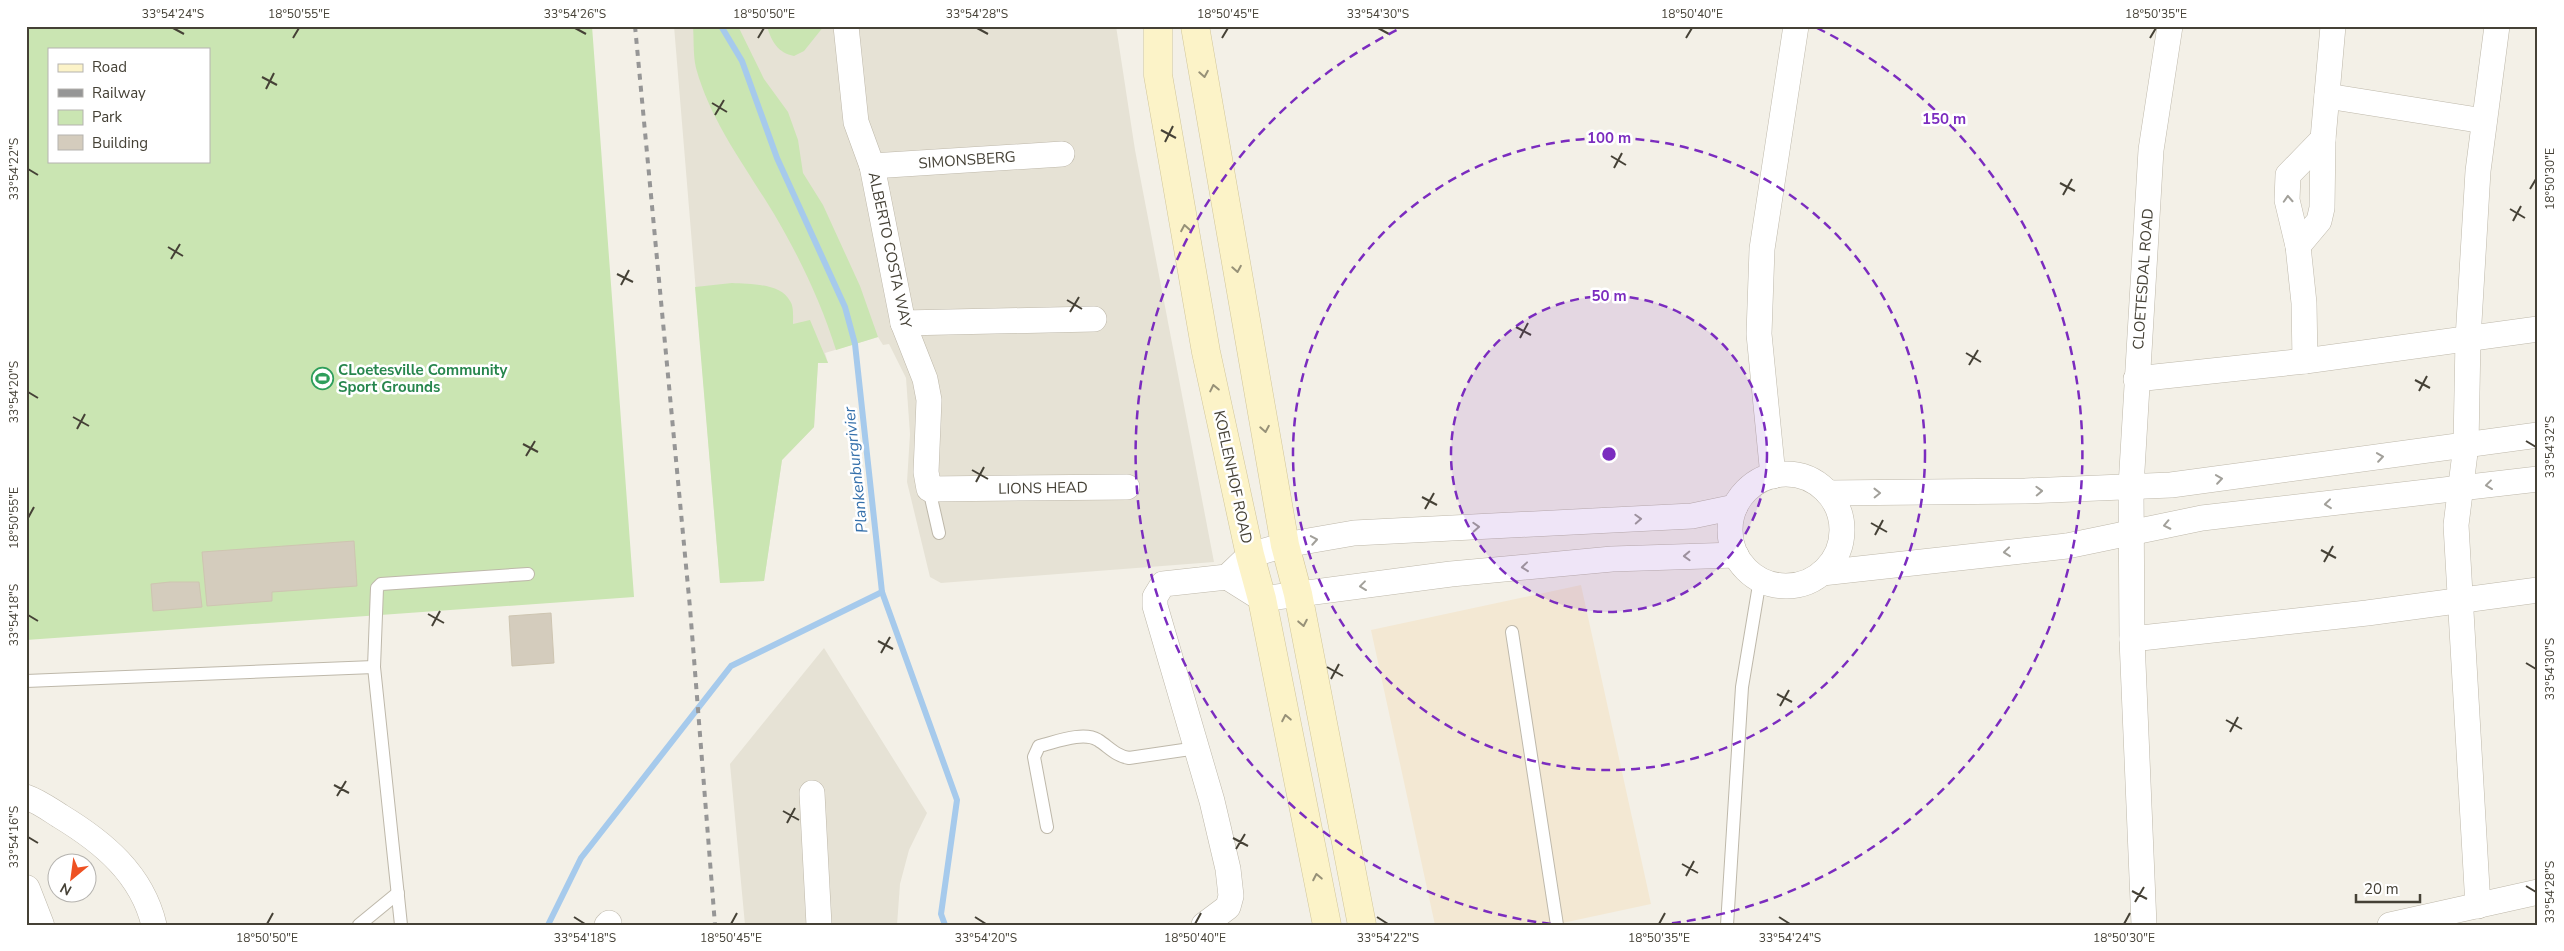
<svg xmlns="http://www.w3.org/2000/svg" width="2564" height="951" font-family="'Nunito Sans',sans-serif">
<rect width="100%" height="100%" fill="#f3f0e7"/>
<g fill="#e6e2d5">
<path d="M674 26H1116L1135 150 1214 562 941 583 930 577 907 482 910 434 906 378 889 344 883 345 878 337 825 353 828 363H818L814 427 782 460 764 581 720 583Z"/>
<path d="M824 648 927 813 909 850 900 884 897 925H745L730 764Z"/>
</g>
<path fill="#f3e8d3" d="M1581 585 1651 904 1553 925H1435L1371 630Z"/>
<g fill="#cae5b2" fill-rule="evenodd">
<path d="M26 26H592L634 597 26 640ZM49 49H209V161H49Z"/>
<path d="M693 26H738L764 79 788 112 798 140 803 173 823 205 860 286 878 337 836 350C824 311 806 271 786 235 756 179 713 130 696 68 693 55 694 40 693 26Z"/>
<path d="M767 26H824L804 51 794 56C778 53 771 41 767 26Z"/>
<path d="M732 283C749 284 781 283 790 301 794 306 793 318 793 324L810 320 828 363H818L814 427 782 460 764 581 720 583 695 287Z"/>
</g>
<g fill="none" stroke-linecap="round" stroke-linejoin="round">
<g stroke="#a6caec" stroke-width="6">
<path d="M721 26 742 61 777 158 845 307 855 344 882 592 957 800 941 914 945 925"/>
<path d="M548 925 581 858 731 666 882 592"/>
</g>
</g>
<g fill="#d4ccbd" stroke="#cec5b1">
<path d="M354 541 357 586 272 592V601L207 606 202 552Z"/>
<path d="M170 582H199L202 607 153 611 151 584Z"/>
<path d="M551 613 554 663 512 666 509 616Z"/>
</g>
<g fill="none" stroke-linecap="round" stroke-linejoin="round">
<defs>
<g id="service">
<path d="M929 489 939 533"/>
<path d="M1512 632 1557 925"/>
<path d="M26 681 374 667"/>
<path d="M1047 827 1034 757 1039 746C1056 742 1083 731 1098 740 1109 747 1116 756 1129 758L1197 748"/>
<path d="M359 925 398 893"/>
<path d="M401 925 374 667 377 588 381 584 528 574"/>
<path d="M1727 925 1742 687 1760 579"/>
</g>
<g id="minor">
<path d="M846 26 856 122 872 166 903 323 925 379 929 400 926 472 929 489 1127 487"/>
<path d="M2327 96 2484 121"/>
<path d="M872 166 1062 154"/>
<path d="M2298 246 2319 221 2322 208 2323 139 2333 26"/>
<path d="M903 323 1094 319"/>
<path d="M2305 361 2304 303 2298 246 2287 200 2288 175 2323 139"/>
<path d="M2136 379 2305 361 2538 329"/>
<circle cx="1786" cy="530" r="56"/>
<path d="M1773 476 1759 334 1762 249 1796 26"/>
<path d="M1828 493 2025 491 2171 485 2538 435"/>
<path d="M1822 573 2067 546 2202 518 2538 479"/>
<path d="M1227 577 1262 599 1451 574 1612 559 1736 555"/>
<path d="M2132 639 2367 613 2538 590"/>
<path d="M812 793 819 925"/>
<path d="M26 797C38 801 49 809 60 816 103 842 142 874 154 925"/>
<path d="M2478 906 2456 525 2466 445 2468 339 2478 171 2497 26"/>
<path d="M607 925 609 923"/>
<path d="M1204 925 1228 907 1231 896 1228 869 1212 801 1155 606V597L1163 584 1227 577 1250 555 1285 545 1354 533 1692 516 1735 507"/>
<path d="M2144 925 2132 639 2131 487 2151 150 2170 26"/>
<path d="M2390 925 2538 892"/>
</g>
<path id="tertiary" d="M26 889 40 925"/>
<g id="secondary">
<path d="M1158 26V75L1206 352 1250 555 1262 599 1327 925"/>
<path d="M1195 26 1285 545 1298 594 1362 925"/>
</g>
</defs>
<use href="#service" stroke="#beb8aa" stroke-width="14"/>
<use href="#minor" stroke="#beb8aa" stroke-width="26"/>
<use href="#tertiary" stroke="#beb8aa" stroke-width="29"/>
<use href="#secondary" stroke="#d0c599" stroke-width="29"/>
<use href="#service" stroke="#fff" stroke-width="12"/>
<use href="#minor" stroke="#fff" stroke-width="25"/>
<use href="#tertiary" stroke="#fff" stroke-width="28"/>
<use href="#secondary" stroke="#fcf3c8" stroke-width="28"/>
<path stroke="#969696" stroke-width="4" stroke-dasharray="6 6" stroke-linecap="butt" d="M635 26 690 608 715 925"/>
</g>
<defs><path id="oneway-chevron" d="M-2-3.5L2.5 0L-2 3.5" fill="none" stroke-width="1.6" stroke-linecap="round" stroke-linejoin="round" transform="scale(1.25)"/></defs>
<g stroke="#979178">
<use href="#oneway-chevron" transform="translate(1204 74) rotate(80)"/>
<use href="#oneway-chevron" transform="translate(1185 228) rotate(-100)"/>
<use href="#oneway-chevron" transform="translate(1237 269) rotate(80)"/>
<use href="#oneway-chevron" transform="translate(1214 388) rotate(-102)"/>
<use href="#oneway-chevron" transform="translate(1265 429) rotate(80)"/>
<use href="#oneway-chevron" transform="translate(1303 623) rotate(79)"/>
<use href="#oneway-chevron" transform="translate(1286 718) rotate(-101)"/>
<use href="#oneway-chevron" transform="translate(1317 877) rotate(-101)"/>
</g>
<g stroke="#a2a09a">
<use href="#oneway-chevron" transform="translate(2288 199) rotate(-93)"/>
<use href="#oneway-chevron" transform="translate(2380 457) rotate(-8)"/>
<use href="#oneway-chevron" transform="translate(2219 479) rotate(-8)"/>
<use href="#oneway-chevron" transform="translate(2489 485) rotate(173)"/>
<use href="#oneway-chevron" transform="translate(2039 491) rotate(-2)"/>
<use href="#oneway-chevron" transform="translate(1877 493) rotate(-1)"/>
<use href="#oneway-chevron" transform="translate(2328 504) rotate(174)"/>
<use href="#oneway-chevron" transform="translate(1638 519) rotate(-3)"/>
<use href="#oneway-chevron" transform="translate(2167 525) rotate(168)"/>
<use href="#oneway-chevron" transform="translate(1476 527) rotate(-3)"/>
<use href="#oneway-chevron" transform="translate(1314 540) rotate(-10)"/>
<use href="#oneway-chevron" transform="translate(2007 552) rotate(174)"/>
<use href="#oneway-chevron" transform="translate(1687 556) rotate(178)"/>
<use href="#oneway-chevron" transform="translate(1525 567) rotate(174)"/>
<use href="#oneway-chevron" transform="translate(1363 586) rotate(173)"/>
</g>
<path fill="none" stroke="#454136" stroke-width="2" d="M173 28 184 34M575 28 586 34M977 28 988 34M1378 28 1389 34M293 38 299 28M758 38 764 28M1222 38 1228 28M1686 38 1692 28M2150 38 2156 28M262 77 277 85M266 89 274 73M712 103 727 112M715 115 724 100M1161 130 1176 138M1165 142 1173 126M1611 156 1626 165M1614 168 1622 153M28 169 38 175M2060 183 2075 191M2530 189 2536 179M2063 195 2072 179M2510 209 2525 218M2513 221 2521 206M168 247 183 256M171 259 180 244M617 274 633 282M621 285 629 270M1067 300 1082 309M1070 312 1079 297M1516 327 1531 335M1520 338 1528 323M1966 353 1981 362M1969 365 1978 350M2415 380 2430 388M2419 391 2427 376M28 392 38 398M73 417 89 426M77 429 85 414M2526 441 2536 447M523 444 538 452M526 456 535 441M972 470 988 479M976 482 984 467M1422 497 1437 505M1425 509 1434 493M28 518 34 507M1871 523 1887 532M1875 535 1883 520M2321 550 2336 558M2324 562 2333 546M428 614 444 623M28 615 38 621M432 626 440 611M878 641 893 649M881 653 890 637M2526 663 2536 669M1327 667 1343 676M1331 679 1339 664M1777 694 1792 702M1780 706 1789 690M2226 720 2242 729M2230 732 2238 717M334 785 349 793M337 796 346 781M783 811 799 820M787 823 795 808M28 837 38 843M1233 838 1248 846M1236 849 1245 834M1682 864 1698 873M1686 876 1694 861M2526 886 2536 892M2132 891 2147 899M2135 902 2144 887M574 917 585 924M975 917 986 924M1377 917 1388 924M1779 917 1790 924M267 924 273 913M731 924 737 913M1195 924 1201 913M1659 924 1665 913M2124 924 2130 913"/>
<circle cx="1609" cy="454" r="158" fill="#7b2cbf" fill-opacity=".12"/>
<g fill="none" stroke="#7b2cbf" stroke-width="2.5" stroke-dasharray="9 6">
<circle cx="1609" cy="454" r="158"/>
<circle cx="1609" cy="454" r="316"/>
<path d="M1551 924A474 474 0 0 1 1401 28M1817 28A474 474 0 0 1 1667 924"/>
</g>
<defs>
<symbol id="stadium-ring" viewBox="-11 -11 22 22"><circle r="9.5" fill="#fff" stroke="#2e9e5b" stroke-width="1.5"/><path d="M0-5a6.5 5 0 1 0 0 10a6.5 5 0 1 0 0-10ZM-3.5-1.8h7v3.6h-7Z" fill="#2e9e5b"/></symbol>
</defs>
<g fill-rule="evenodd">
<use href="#stadium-ring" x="310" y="366" width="25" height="25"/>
</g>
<g text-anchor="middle" stroke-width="5" stroke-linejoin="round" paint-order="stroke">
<g font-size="15" fill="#454136" stroke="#fff">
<text transform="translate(967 160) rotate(-4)" y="5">SIMONSBERG</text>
<text transform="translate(890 250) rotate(78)" y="5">ALBERTO COSTA WAY</text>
<text transform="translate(2143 279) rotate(-86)" y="5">CLOETESDAL ROAD</text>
<text transform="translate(1233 477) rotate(78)" y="5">KOELENHOF ROAD</text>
<text transform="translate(1043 488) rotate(-1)" y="5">LIONS HEAD</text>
</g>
<g font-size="15" font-weight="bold" fill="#27864d" stroke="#fff" text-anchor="start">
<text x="338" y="375">CLoetesville Community<tspan x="338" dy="17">Sport Grounds</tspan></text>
</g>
<g font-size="16" font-style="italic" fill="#3570ab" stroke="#fff">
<text transform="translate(855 470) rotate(-96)" y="6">Plankenburgrivier</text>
</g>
</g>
<circle cx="1609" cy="454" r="8" fill="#7b2cbf" stroke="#fff" stroke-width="2.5"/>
<g font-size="15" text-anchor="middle" font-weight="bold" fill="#7b2cbf" stroke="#fff" stroke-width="5" stroke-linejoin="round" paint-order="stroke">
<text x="1944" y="124">150 m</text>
<text x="1609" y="143">100 m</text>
<text x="1609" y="301">50 m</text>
</g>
<rect width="2564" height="951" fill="none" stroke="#ffffff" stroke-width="55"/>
<rect x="48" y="48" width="162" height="115" fill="#ffffff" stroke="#b5b3af"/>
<rect x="58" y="64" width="25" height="8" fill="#fcf3c8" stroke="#b5b3af"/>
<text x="92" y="72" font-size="15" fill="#454136">Road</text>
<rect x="58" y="89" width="25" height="8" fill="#969696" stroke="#b5b3af"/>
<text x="92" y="98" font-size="15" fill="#454136">Railway</text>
<rect x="58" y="110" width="25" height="15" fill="#cae5b2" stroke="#b5b3af"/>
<text x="92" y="122" font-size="15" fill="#454136">Park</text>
<rect x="58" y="135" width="25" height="15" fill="#d4ccbd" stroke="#b5b3af"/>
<text x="92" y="148" font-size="15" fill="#454136">Building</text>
<g transform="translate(72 878) rotate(209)"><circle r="24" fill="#ffffff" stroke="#b5b3af"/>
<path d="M0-4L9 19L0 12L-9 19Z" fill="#ee5122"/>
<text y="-8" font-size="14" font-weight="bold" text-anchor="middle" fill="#454136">N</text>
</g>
<path d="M2356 894v8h64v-8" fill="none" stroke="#454136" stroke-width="2.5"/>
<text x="2364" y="894" font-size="15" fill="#454136" stroke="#ffffff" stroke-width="4" paint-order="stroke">20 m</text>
<rect x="28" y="28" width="2508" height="896" fill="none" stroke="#454136" stroke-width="2"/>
<g font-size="12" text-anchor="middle" fill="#454136">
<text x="173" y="18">33°54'24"S</text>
<text x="299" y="18">18°50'55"E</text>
<text x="575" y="18">33°54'26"S</text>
<text x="764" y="18">18°50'50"E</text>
<text x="977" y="18">33°54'28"S</text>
<text x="1228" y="18">18°50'45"E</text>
<text x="1378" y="18">33°54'30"S</text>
<text x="1692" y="18">18°50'40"E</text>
<text x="2156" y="18">18°50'35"E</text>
<text transform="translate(14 169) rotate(-90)" y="4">33°54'22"S</text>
<text transform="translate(2550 179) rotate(-90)" y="4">18°50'30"E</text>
<text transform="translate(14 392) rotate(-90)" y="4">33°54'20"S</text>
<text transform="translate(2550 447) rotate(-90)" y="4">33°54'32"S</text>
<text transform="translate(14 518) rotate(-90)" y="4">18°50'55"E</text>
<text transform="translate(14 615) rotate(-90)" y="4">33°54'18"S</text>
<text transform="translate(2550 669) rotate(-90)" y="4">33°54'30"S</text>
<text transform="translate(14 837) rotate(-90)" y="4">33°54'16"S</text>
<text transform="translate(2550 892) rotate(-90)" y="4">33°54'28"S</text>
<text x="267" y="942">18°50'50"E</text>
<text x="585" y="942">33°54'18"S</text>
<text x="731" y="942">18°50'45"E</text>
<text x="986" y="942">33°54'20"S</text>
<text x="1195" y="942">18°50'40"E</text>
<text x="1388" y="942">33°54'22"S</text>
<text x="1659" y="942">18°50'35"E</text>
<text x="1790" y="942">33°54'24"S</text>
<text x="2124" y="942">18°50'30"E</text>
</g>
</svg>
